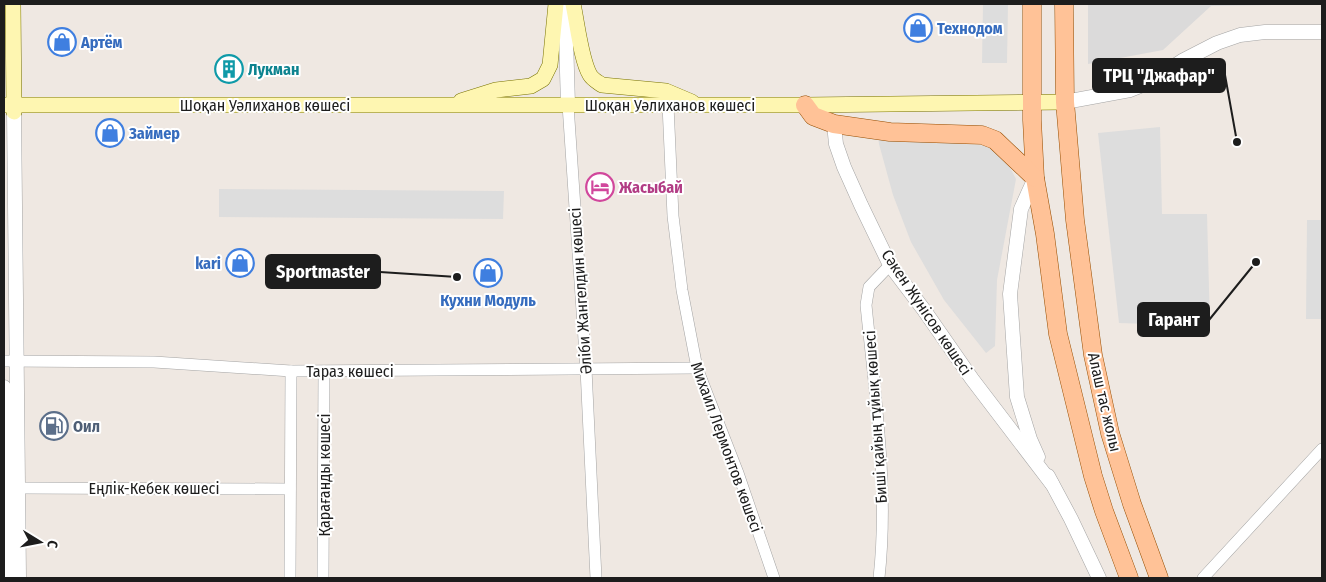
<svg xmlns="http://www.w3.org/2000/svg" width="1326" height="582" font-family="'Fira Sans Condensed',sans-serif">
<rect width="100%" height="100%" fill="#efe8e2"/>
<path fill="#dbdada" d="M1088 4H1322L1211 6 1163 50 1088 64Z"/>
<g fill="#ddd">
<path d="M983 4H1008L1007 63H982Z"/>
<path d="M1160 127 1162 214H1207L1210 326 1119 323 1098 133Z"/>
<path d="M878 136 989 146 1007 162 1016 179 997 280 995 346 986 353 944 300 911 242 893 195 879 144Z"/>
<path d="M219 189 504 191 503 219 219 217Z"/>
<path d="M1307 220H1322V319H1306Z"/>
</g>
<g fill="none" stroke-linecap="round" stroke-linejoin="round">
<defs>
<g id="minor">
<path d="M568 105 586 369 596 578"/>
<path d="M668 105 673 216 682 290 697 368 738 473 774 578"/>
<path d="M4 361 154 362 291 371 697 368"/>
<path d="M17 488 290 489"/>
<path d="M290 578 291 371"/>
<path d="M323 578 324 371"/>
<path d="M879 578C889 488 875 395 866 305L869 287 890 265"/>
<path d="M1203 578 1322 449"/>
</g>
<g id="tertiary">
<path d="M565 4 568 105"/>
<path d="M1065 102 1130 90 1150 82 1182 61 1217 43 1240 35 1265 32H1322"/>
<path d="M14 112 19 578"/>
<path d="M834 124 836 144 844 167 861 205 890 265 924 310 972 379 1052 484"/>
<path d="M1035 178 1021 209 1010 294 1017 397 1030 439 1038 457"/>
<path d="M4 387 9 578"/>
<path d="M1048 476 1071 519 1099 578"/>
</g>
<g id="secondary">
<path d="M13 4 14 112"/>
<path d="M573 4C577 22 581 60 590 75 593 80 598 82 602 85L666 91 692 102"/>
<path d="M461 101 496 90 531 86 543 79 550 65 556 4"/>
<path d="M4 105H805L1065 102"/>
</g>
<g id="primary">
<path d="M1032 4V120L1035 178 1045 234 1058 334 1093 476 1104 511 1129 578"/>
<path d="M1064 4 1065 102 1075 220 1093 355 1110 433 1132 504 1159 578"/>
<path d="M805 105 813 116 834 124 890 132 982 135 995 140 1035 178"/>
</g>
</defs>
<use href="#minor" stroke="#a4a4a4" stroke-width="12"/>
<use href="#tertiary" stroke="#a4a4a4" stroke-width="15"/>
<use href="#secondary" stroke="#787200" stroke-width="16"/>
<use href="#primary" stroke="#964d00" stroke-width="19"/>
<use href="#minor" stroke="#fff" stroke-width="11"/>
<use href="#tertiary" stroke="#fff" stroke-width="14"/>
<use href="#secondary" stroke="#fef6b1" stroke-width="15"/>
<use href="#primary" stroke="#ffc297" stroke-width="18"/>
</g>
<defs>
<symbol id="shop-ring" viewBox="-11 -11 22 22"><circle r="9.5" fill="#fff" stroke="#3f7fe0" stroke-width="1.5"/><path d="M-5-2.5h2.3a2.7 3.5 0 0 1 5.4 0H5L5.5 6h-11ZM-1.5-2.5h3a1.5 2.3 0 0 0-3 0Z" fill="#3f7fe0"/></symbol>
<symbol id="building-ring" viewBox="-11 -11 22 22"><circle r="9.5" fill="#fff" stroke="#0f9aa8" stroke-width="1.5"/><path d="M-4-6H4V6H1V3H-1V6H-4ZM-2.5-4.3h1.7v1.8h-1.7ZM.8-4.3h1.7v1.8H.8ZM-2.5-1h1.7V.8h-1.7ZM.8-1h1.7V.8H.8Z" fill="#0f9aa8"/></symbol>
<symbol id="hotel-ring" viewBox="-11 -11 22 22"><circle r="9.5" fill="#fff" stroke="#d1479c" stroke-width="1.5"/><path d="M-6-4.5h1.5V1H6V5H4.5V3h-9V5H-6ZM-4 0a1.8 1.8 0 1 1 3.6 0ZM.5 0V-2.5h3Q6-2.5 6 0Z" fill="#d1479c"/></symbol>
<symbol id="fuel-ring" viewBox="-11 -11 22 22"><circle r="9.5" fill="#fff" stroke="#5c6f8a" stroke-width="1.5"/><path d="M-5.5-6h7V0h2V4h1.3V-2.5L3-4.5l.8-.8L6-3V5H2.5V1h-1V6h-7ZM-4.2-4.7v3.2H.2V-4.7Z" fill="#5c6f8a"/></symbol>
</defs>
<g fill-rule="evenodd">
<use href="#shop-ring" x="902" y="12" width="32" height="32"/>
<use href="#shop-ring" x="46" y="26" width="32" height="32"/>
<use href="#building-ring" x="213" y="53" width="32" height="32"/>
<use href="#shop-ring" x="94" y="117" width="32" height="32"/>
<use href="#hotel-ring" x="584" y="171" width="32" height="32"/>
<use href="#shop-ring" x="224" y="247" width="32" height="32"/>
<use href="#shop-ring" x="472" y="257" width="32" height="32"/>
<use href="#fuel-ring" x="38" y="410" width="32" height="32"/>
</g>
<g text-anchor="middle" stroke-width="4" stroke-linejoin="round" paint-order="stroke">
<g font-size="16" font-weight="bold" fill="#366cbe" stroke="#fff" text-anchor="start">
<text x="937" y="34">Технодом</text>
<text x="81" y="48">Артём</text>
<text x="129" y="139">Займер</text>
<text x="221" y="269" text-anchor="end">kari</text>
<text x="488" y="306" text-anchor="middle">Кухни Модуль</text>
</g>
<g font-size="16" font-weight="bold" fill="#0d838f" stroke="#fff" text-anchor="start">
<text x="248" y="75">Лукман</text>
</g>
<g font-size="16" fill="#1d1d1d" stroke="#fff">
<text x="265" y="111">Шоқан Уәлиханов көшесі</text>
<text x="670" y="111">Шоқан Уәлиханов көшесі</text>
<text transform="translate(580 291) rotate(-94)" y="6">Әліби Жангелдин көшесі</text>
<text transform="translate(927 312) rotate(56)" y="6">Сәкен Жүнісов көшесі</text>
<text x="350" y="377">Тараз көшесі</text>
<text transform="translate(1105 402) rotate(77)" y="6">Алаш тас жолы</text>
<text transform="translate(875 417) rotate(-94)" y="6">Биші қайың тұйық көшесі</text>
<text transform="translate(727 447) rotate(70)" y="6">Михаил Лермонтов көшесі</text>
<text transform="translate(324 475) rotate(-90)" y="6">Қарағанды көшесі</text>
<text x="154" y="494">Еңлік-Кебек көшесі</text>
</g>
<g font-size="16" font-weight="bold" fill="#b23c85" stroke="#fff" text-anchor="start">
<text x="619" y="193">Жасыбай</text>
</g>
<g font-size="16" font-weight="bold" fill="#4e5e75" stroke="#fff" text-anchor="start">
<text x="73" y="432">Оил</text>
</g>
</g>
<path fill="none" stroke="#1d1d1d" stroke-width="2" d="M1237 142L1225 75M457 277L380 272M1256 262L1209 320"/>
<g fill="#1d1d1d" stroke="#fff" stroke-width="2">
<circle cx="1237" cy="142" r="5"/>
<circle cx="457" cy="277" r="5"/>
<circle cx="1256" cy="262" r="5"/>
</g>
<g fill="#1d1d1d" stroke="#1d1d1d" stroke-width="2">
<rect x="1093" y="59" width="132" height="33" rx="5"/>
<rect x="266" y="255" width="114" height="33" rx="5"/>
<rect x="1138" y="303" width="71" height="33" rx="5"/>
</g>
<g font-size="18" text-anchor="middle" font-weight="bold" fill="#fff">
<text x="1159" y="82">ТРЦ "Джафар"</text>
<text x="323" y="278">Sportmaster</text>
<text x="1174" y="326">Гарант</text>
</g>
<rect width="1326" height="582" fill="none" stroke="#1d1d1d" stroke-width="10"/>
<g transform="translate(40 542) rotate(100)" stroke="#ffffff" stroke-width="4" paint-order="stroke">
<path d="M0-4L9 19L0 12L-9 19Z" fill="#1d1d1d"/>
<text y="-8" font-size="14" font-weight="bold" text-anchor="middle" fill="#1d1d1d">С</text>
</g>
</svg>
